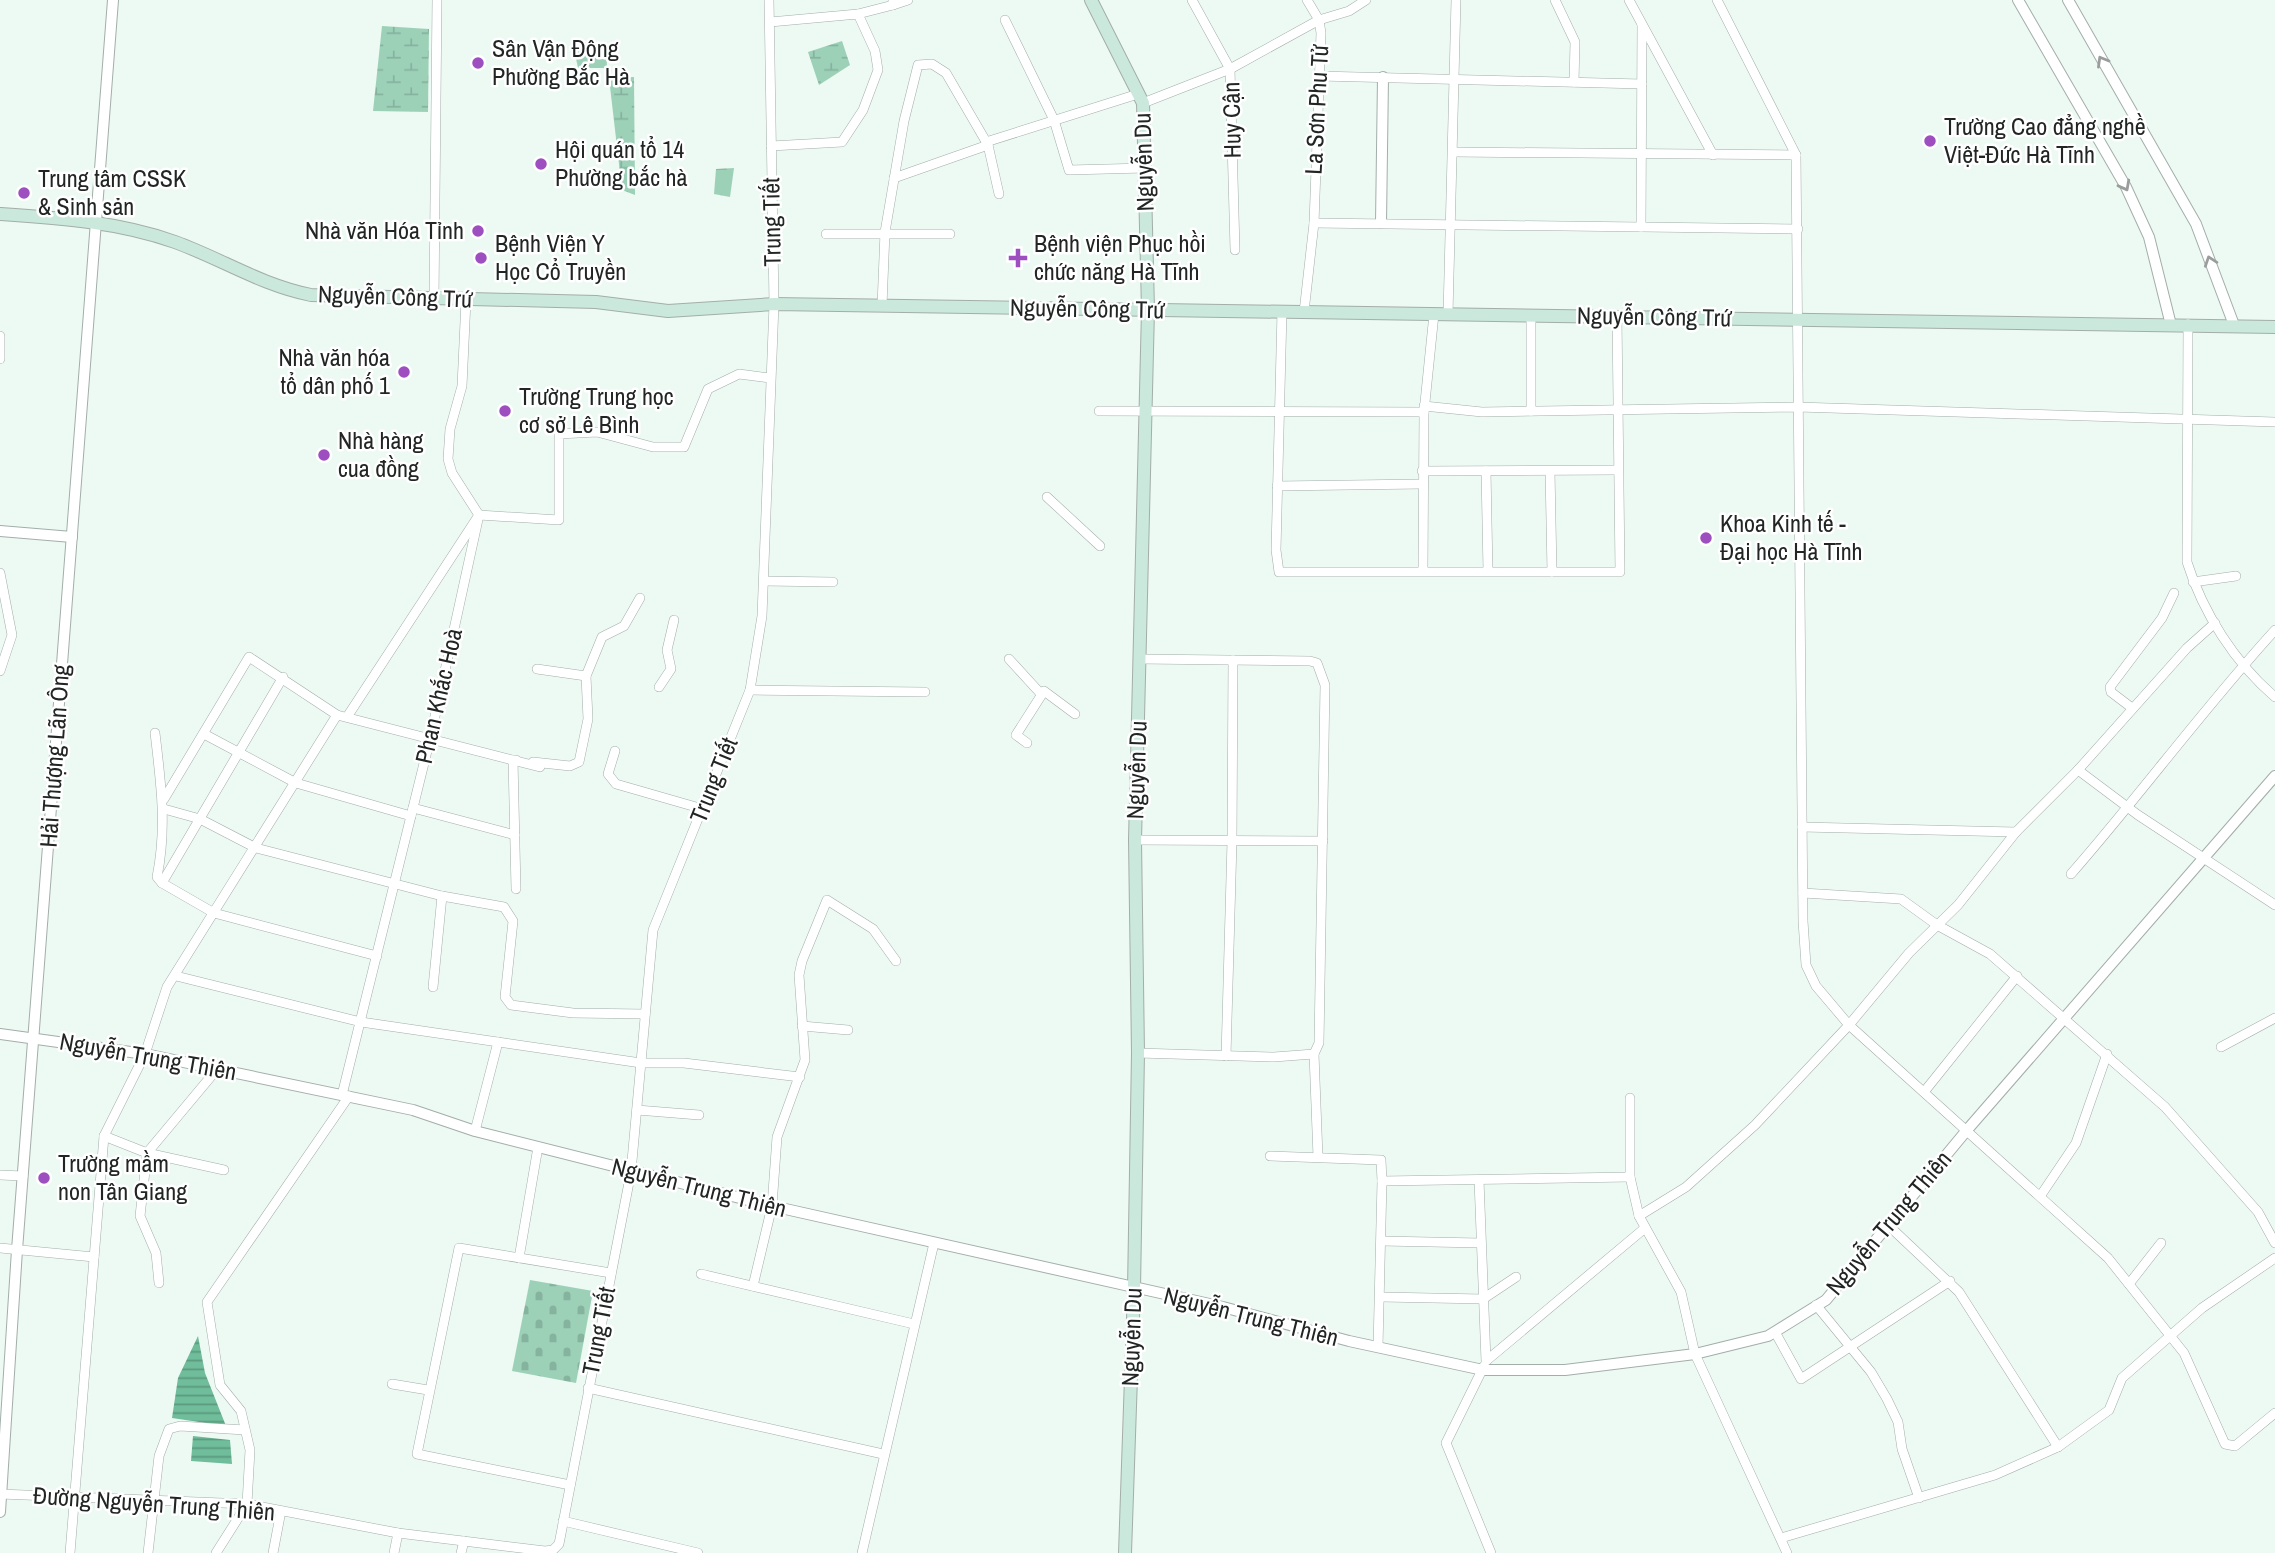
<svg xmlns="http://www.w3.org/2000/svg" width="2275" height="1553" font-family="'Archivo Narrow',sans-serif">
<defs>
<pattern id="forest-firs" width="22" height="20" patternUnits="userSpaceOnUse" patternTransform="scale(1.75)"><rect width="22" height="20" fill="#9cd1b8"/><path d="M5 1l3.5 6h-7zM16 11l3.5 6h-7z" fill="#86b39e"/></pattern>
<pattern id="wetland-marsh" width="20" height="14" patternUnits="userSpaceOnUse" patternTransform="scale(1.75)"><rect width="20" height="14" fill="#9cd1b8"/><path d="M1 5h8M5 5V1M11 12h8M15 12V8" fill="none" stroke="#86b39e"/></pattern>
<pattern id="cemetery-stones" width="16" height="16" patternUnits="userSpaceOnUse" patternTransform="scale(1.75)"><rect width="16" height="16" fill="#9cd1b8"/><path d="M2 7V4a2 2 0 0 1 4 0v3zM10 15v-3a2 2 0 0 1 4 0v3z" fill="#86b39e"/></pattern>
<pattern id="water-rules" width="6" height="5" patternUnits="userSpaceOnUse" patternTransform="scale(1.75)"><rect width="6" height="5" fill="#6fbd9b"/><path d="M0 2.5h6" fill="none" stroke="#5b997e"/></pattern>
</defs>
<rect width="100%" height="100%" fill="#edf9f3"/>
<path fill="url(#forest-firs)" d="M734 168 730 197 714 194 716 169Z"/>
<g fill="url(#wetland-marsh)">
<path d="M382 26 429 29 428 112 373 111Z"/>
<path d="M842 41 850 65 819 85 808 52Z"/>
<path d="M585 42 606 43 607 68H578L574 49Z"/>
<path d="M634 77 635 195 622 190 609 78Z"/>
</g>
<path fill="url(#cemetery-stones)" d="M530 1280 593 1291 576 1383 512 1371Z"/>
<g fill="url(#water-rules)">
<path d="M198 1336 205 1373 226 1426 172 1418 178 1378Z"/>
<path d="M193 1436 230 1440 232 1464 191 1461Z"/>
</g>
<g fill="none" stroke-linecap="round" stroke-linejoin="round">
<defs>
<g id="minor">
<path d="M1192 0 1230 69 1235 250"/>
<path d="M1555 0 1575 42 1574 82"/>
<path d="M1629 0 1713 155"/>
<path d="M1717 0 1796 155 1803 921 1806 965 1816 986 1849 1025 2108 1258 2184 1353 2225 1444 2235 1446 2275 1413"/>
<path d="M893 1V5L908 0"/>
<path d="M858 14 893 5"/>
<path d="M1005 20 1054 120 1069 170 1145 168"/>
<path d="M770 22 858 14 875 51 878 70 863 110 842 142 771 146"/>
<path d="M1319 76 1642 84"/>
<path d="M1143 103 1230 69 1319 20 1349 11 1366 0"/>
<path d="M986 142 1138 94"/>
<path d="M1454 152 1796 155"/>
<path d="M894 178 988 145"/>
<path d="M1314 223 1798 229"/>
<path d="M1641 227 1642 25"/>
<path d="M826 234H950"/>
<path d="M434 299 437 0"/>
<path d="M882 306 885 232 904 121 918 65 932 64 946 73 988 145 999 194"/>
<path d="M1282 311 1276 550 1279 572H1620L1617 317"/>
<path d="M1304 312 1314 223 1321 33 1319 20 1307 0"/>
<path d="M1448 314 1456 0"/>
<path d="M2188 324 2187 562C2203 613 2235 663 2275 697"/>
<path d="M0 336V359"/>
<path d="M1424 406 1482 412 1798 407 2275 422"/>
<path d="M1099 411 1424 412"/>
<path d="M1531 411V315"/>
<path d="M1422 471 1617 470"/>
<path d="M1486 471 1488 571"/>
<path d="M1550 471 1552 572"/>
<path d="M1277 486 1422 484"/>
<path d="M1047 497 1100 546"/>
<path d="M1423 571 1424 412 1434 314"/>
<path d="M0 573 12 635 0 671"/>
<path d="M764 581 833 582"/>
<path d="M2193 582 2236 576"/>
<path d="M1009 659 1041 694"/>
<path d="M1140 659 1310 661 1317 663 1325 685 1319 1043 1314 1054 1318 1157"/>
<path d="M537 669 586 676"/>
<path d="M659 687 671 669 667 650 674 620"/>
<path d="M750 690 925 692"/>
<path d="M2132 708 2111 692 2110 687 2162 618 2174 593"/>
<path d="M347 717 479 515 559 520V434L597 432 653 447H684L708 389 739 374 770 378"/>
<path d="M155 733C161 783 167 828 157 877L162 883 214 913 377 956"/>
<path d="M204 734 296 783 411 816"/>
<path d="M1027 743 1016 735 1044 691 1075 714"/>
<path d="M615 751 608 774 616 784 703 809"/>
<path d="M516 760H513L516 889"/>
<path d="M533 762 570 766 579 762 588 719 586 676 602 637 624 626 640 598"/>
<path d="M2078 770 2138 815 2275 905"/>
<path d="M164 799 249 657 337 715 540 767"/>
<path d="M413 808 515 835"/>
<path d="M164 809 200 819 256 848 442 896 504 907 513 921 505 997 511 1005 573 1013 645 1014"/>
<path d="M1802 827 2016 832"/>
<path d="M1135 840 1323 841"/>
<path d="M2071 874C2141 794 2203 709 2275 630"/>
<path d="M162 883 283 677"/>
<path d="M1803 893 1901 899 1937 925 1990 954 2165 1107 2258 1212 2275 1243"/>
<path d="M176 976 361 1022 641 1063H684L800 1077"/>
<path d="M433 987 442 896"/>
<path d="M802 1026 848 1030"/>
<path d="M2221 1047 2275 1018"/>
<path d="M1138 1053 1274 1057 1314 1054"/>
<path d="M1226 1056 1232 841 1233 660"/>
<path d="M1924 1092 2017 976"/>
<path d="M342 1095 430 739 479 515 452 473 448 459 450 429 462 386 466 300"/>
<path d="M1630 1098V1177L1639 1216"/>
<path d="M637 1110 699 1115"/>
<path d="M475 1131 498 1042"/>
<path d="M104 1136 147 1153 224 1170"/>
<path d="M1270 1156 1381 1160 1382 1181"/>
<path d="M0 1175 23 1176"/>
<path d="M1479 1180 1486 1361 1645 1228"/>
<path d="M2041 1195 2076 1143 2107 1054"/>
<path d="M1888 1225 1959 1292 2058 1447"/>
<path d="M1382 1241 1480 1243"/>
<path d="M0 1248 94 1257"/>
<path d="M519 1258 538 1147"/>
<path d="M701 1274 914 1324"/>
<path d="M159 1283 156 1253 140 1216 147 1153 218 1068"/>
<path d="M2129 1284 2161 1243"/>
<path d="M753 1286 772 1206 777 1137 805 1060 799 975 802 961 827 900 873 929 896 961"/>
<path d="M1382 1297 1483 1299 1516 1277"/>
<path d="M1816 1305 1871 1372 1887 1399 1898 1422 1902 1449 1919 1498"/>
<path d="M1775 1332 1801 1379 1950 1281"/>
<path d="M1378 1347 1382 1181 1630 1177"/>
<path d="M1484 1366 1446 1443 1491 1553"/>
<path d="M392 1384 428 1390"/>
<path d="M588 1388 883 1454"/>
<path d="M570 1485 417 1454 459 1248 611 1273"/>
<path d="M0 1494 247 1504 398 1533 545 1551 553 1550 559 1544 631 1172 653 930 750 690 762 616 774 304 769 0"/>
<path d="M563 1521 698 1553"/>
<path d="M1781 1538 1995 1475 2058 1447 2109 1410 2122 1378 2202 1308 2275 1258"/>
<path d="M70 1553 104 1136 145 1054 167 987 337 715"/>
<path d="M148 1553 159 1456 169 1429 180 1426 245 1430"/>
<path d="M216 1553 247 1504 250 1450 241 1411 220 1385 207 1302 349 1096"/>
<path d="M273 1553 281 1511"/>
<path d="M394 1553 398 1533"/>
<path d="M461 1553 464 1541"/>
<path d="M862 1553 934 1243"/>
<path d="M1787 1553 1695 1354 1681 1292 1639 1216 1686 1187 1755 1125 1849 1025 1909 953 1958 905 2016 832 2078 770 2187 648 2215 623"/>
</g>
<g id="tertiary">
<path d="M2018 0 2126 187 2149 237 2171 325"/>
<path d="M2068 0 2196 224 2234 325"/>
<path d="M1381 223 1383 77"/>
<path d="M0 531 72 537"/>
<path d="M0 1034 145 1054 413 1110 475 1131 772 1206 1223 1307 1349 1341 1483 1370H1565L1695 1354 1768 1336 1826 1300 1967 1130 2275 776"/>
<path d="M0 1512 17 1250 113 0"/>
</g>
<g id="secondary">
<path d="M1091 0 1143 103 1148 310 1135 840 1138 1053 1134 1289 1125 1553"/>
<path d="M0 214C59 218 119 222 175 242 222 259 261 285 311 295L596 302 668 311 774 304 2275 327"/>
</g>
</defs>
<use href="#minor" stroke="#a3aea9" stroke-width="10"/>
<use href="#tertiary" stroke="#a3aea9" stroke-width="12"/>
<use href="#secondary" stroke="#a3aea9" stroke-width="14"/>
<use href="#minor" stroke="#fff" stroke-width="9"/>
<use href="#tertiary" stroke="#fff" stroke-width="10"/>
<use href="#secondary" stroke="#cae8dc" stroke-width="12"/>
</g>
<defs><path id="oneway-chevron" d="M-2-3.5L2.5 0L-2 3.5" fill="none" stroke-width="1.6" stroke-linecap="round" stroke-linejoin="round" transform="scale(1.75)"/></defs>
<g stroke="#9b9d9c">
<use href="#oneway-chevron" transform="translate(2102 61) rotate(-120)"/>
<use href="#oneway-chevron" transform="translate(2125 186) rotate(62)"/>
<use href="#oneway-chevron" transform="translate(2210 261) rotate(-109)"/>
</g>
<g fill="#9d4ebf" stroke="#fff" stroke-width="2.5">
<circle cx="478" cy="63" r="7"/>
<circle cx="1930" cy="141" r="7"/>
<circle cx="541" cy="164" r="7"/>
<circle cx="24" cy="193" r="7"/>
<circle cx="478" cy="231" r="7"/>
<circle cx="481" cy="258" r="7"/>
<path d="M1014.5 247.5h7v7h7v7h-7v7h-7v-7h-7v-7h7z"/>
<circle cx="404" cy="372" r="7"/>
<circle cx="505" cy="411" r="7"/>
<circle cx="324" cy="455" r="7"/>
<circle cx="1706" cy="538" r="7"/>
<circle cx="44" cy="1178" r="7"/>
</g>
<g text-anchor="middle" stroke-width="5" stroke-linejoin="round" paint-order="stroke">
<g font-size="24" fill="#212523" stroke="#fff" text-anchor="start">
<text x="492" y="57">Sân Vận Động<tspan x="492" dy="28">Phường Bắc Hà</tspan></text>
<text x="1944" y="135">Trường Cao đẳng nghề<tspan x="1944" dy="28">Việt-Đức Hà Tĩnh</tspan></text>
<text x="555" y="158">Hội quán tổ 14<tspan x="555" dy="28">Phường bắc hà</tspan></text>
<text x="38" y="187">Trung tâm CSSK<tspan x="38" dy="28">&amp; Sinh sản</tspan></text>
<text x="464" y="239" text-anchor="end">Nhà văn Hóa Tỉnh</text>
<text x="495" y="252">Bệnh Viện Y<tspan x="495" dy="28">Học Cổ Truyền</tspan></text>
<text x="1034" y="252">Bệnh viện Phục hồi<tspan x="1034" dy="28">chức năng Hà Tĩnh</tspan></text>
<text x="390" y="366" text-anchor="end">Nhà văn hóa<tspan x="390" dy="28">tổ dân phố 1</tspan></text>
<text x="519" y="405">Trường Trung học<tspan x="519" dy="28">cơ sở Lê Bình</tspan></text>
<text x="338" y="449">Nhà hàng<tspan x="338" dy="28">cua đồng</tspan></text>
<text x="1720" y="532">Khoa Kinh tế -<tspan x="1720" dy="28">Đại học Hà Tĩnh</tspan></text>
<text x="58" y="1172">Trường mầm<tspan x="58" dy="28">non Tân Giang</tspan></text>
</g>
<g font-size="24" fill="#212523" stroke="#fff">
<text transform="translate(1317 110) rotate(-87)" y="8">La Sơn Phu Tử</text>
<text transform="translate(1232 120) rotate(-91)" y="8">Huy Cận</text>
<text transform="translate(1144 162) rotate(-92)" y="8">Nguyễn Du</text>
<text transform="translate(772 222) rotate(-91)" y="8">Trung Tiết</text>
<text transform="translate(395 297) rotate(2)" y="8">Nguyễn Công Trứ</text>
<text transform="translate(1087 309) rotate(1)" y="8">Nguyễn Công Trứ</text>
<text transform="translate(1654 317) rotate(1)" y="8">Nguyễn Công Trứ</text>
<text transform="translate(439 696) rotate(-77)" y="8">Phan Khắc Hoà</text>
<text transform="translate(55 756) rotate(-86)" y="8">Hải Thượng Lãn Ông</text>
<text transform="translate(1137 770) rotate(-88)" y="8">Nguyễn Du</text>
<text transform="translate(714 780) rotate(-68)" y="8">Trung Tiết</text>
<text transform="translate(148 1057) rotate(10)" y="8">Nguyễn Trung Thiên</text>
<text transform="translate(699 1188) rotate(14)" y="8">Nguyễn Trung Thiên</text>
<text transform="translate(1889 1223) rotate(-50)" y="8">Nguyễn Trung Thiên</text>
<text transform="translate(1251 1317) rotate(14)" y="8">Nguyễn Trung Thiên</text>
<text transform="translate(599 1331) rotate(-79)" y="8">Trung Tiết</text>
<text transform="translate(1132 1337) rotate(-88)" y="8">Nguyễn Du</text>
<text transform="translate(154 1504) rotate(4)" y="8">Đường Nguyễn Trung Thiên</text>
</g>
</g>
</svg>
